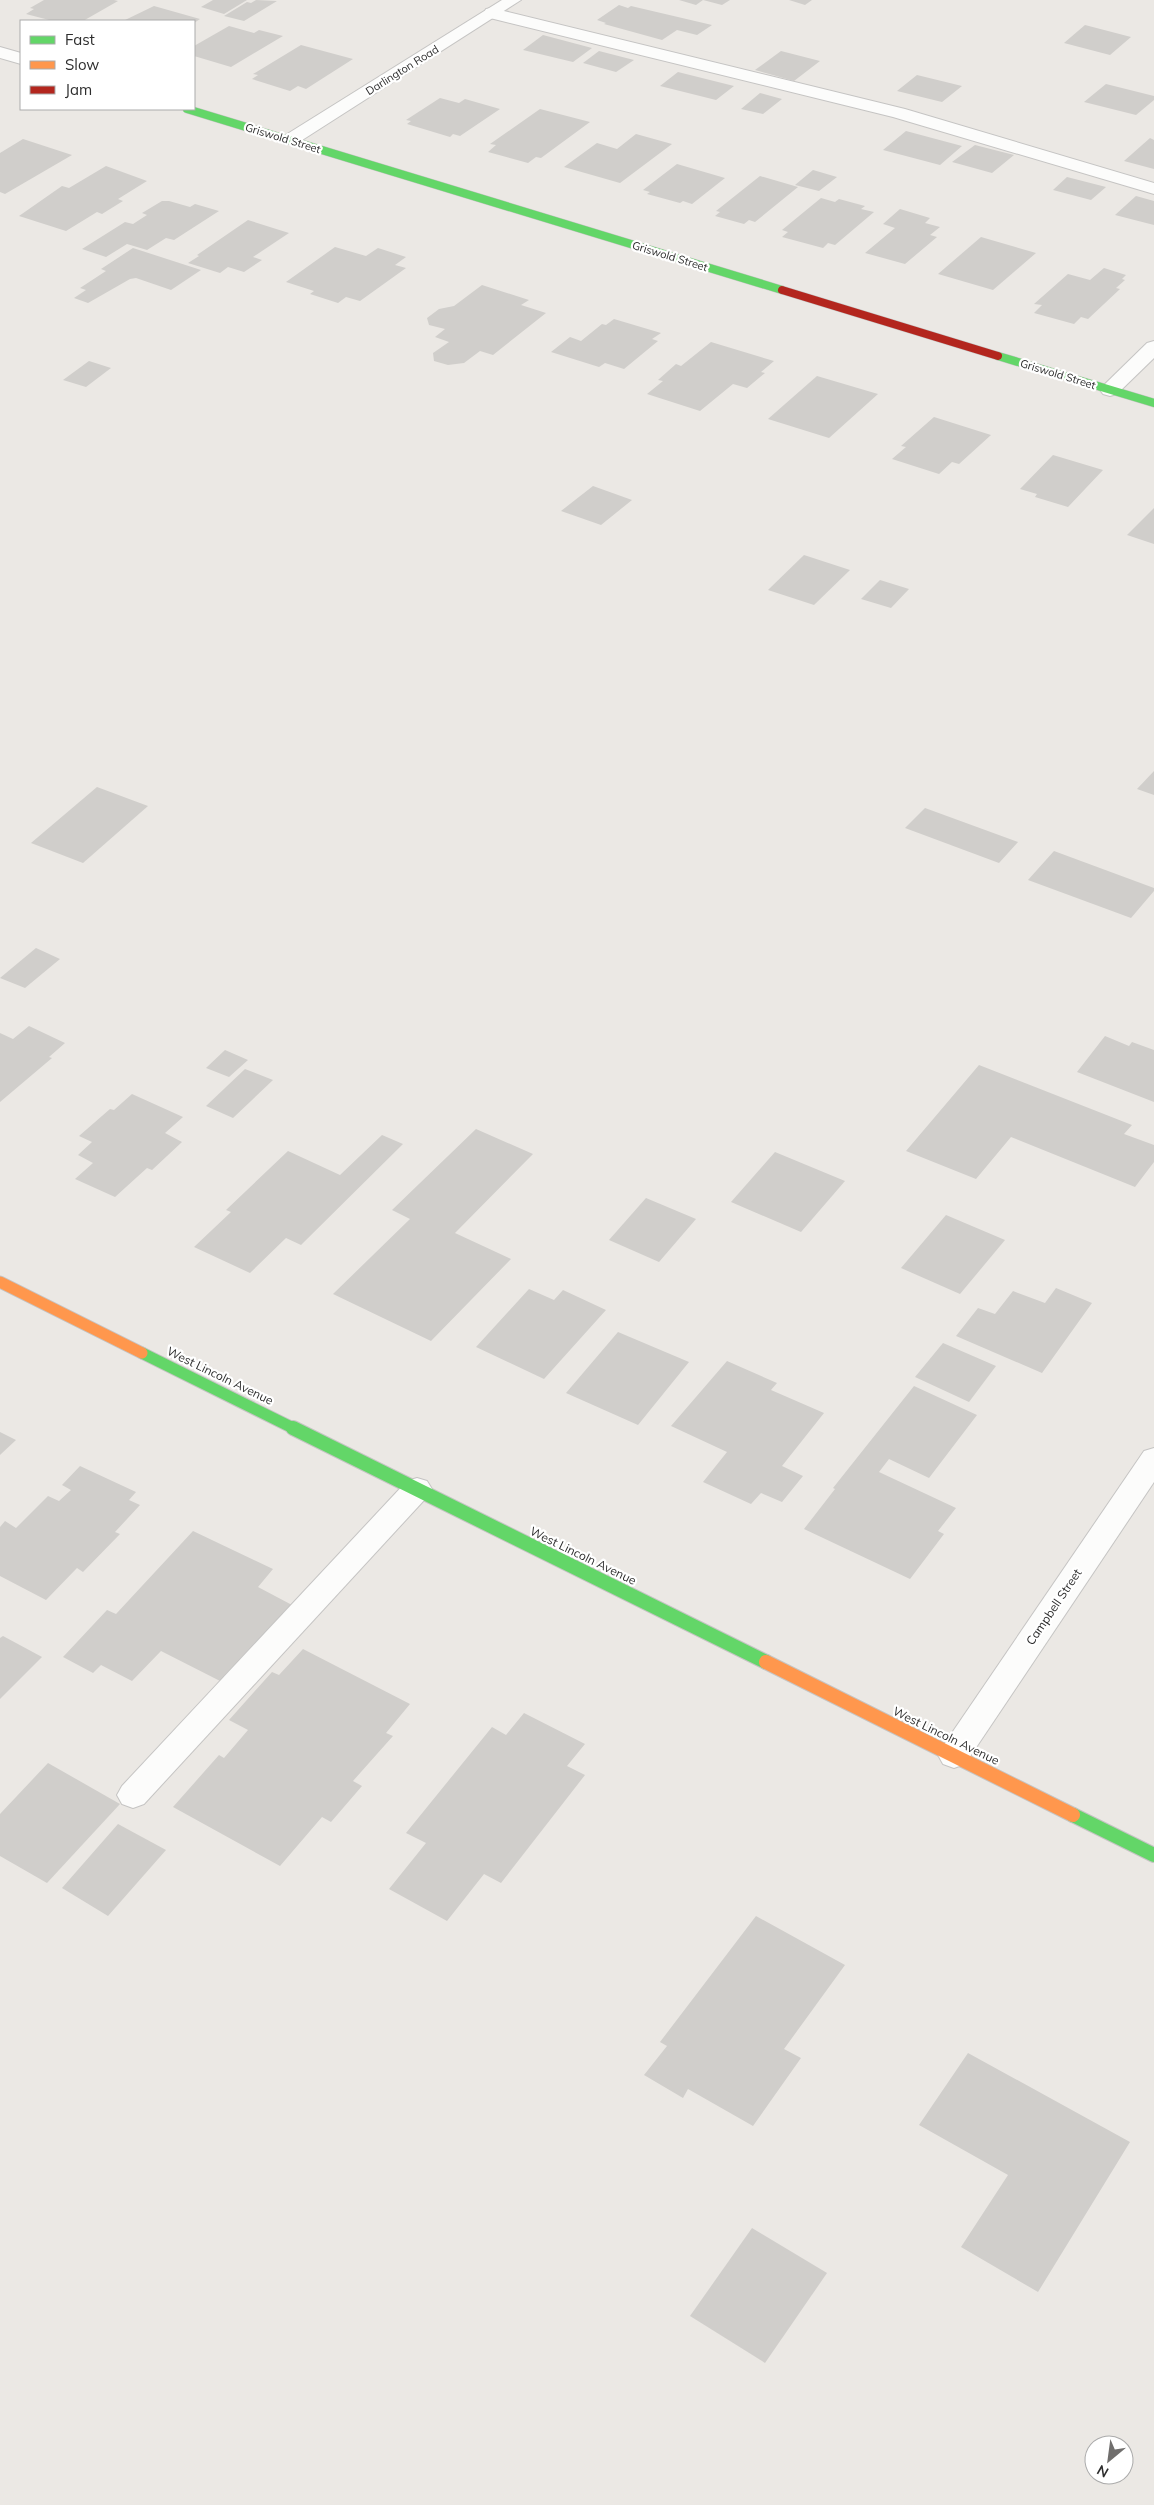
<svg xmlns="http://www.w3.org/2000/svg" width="1154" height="2505" font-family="Mulish,sans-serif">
<rect width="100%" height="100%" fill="#ebe8e4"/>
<g fill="#d0cecb">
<path d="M44 0H114L118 1 83 21H53L26 14 34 9 30 8Z"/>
<path d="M213 0H247L224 14 201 7Z"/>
<path d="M256 0 277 1 244 21 224 16 247 2 251 3Z"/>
<path d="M679 0H703L696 5Z"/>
<path d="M703 0H730L722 5Z"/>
<path d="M789 0H812L805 5Z"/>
<path d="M619 5 628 8 631 6 712 25 697 35 677 30 662 40 604 24 606 23 597 20Z"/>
<path d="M154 6 200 19 194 23V21H123Z"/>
<path d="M1085 25 1131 37 1110 55 1064 43Z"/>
<path d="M229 26 254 33 259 30 283 36 231 67 194 56V46Z"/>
<path d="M543 35 592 48 573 62 523 50Z"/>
<path d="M301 45 353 59 306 89 298 86 290 91 252 79 258 75 253 74Z"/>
<path d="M599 51 634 60 616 72 583 63Z"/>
<path d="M781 51 820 61 794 81 755 70Z"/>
<path d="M678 72 734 86 716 100 660 86Z"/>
<path d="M917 75 962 86 942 102 897 91Z"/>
<path d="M1106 84 1154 96V100L1136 115 1084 102Z"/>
<path d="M760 93 782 99 763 114 741 109Z"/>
<path d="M440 98 459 103 465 99 500 109 460 136 453 134 450 137 407 124 411 121 406 120Z"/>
<path d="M540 109 590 122 541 158 536 157 528 163 488 152 496 145 490 144Z"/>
<path d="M906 131 962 146 940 165 883 150Z"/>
<path d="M636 134 672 144 620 183 564 167 597 143 617 149Z"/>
<path d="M1150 138 1154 140V169L1124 161Z"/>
<path d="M23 139 72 155 5 194 0 192V153Z"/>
<path d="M975 145 1014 155 992 173 952 162Z"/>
<path d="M677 164 725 178 692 204 683 201 680 203 647 194 650 192 643 190Z"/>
<path d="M106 166 147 181 118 199 123 201 102 214 97 212 66 231 19 216 62 186 69 188Z"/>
<path d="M813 170 837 177 819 191 795 185Z"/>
<path d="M760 176 798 187 755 222 749 220 744 224 715 216 720 212 716 211Z"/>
<path d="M1067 177 1106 187 1091 200 1053 190Z"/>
<path d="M1136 196 1154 201V225L1115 215Z"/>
<path d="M821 198 835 202 839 199 865 206 861 209 874 212 835 245 828 243 823 248 782 237 788 232 782 230Z"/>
<path d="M162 201H169L190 207 195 204 219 211 174 240 166 238 147 250 127 244 106 257 82 249 125 222 133 224 147 215 142 213Z"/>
<path d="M900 209 930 218 925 223 940 227 930 235 937 237 905 264 865 253 895 228 883 224Z"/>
<path d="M248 220 289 233 253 257 262 260 244 272 228 267 220 273 188 263 199 256 197 255Z"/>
<path d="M981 237 1036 253 993 290 938 274Z"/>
<path d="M335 247 366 256 378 248 406 257 395 265 406 268 360 301 346 297 338 303 310 294 314 291 286 282Z"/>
<path d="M133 248 201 270 171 290 136 278 130 279 88 303 74 298 86 290 80 288 106 271 101 269Z"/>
<path d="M1104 268 1126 275 1122 279 1125 280 1116 288 1120 289 1088 319 1081 317 1074 324 1034 313 1042 305 1034 304 1068 274 1090 280Z"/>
<path d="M482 285 529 300 521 305 546 313 493 355 480 351 464 363 448 365 434 361 433 353 449 342 435 337 445 329 429 325 427 318 439 309 454 306Z"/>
<path d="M614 319 661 333 652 339 658 341 624 369 605 363 599 367 551 352 570 337 581 341 602 324 606 325Z"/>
<path d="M711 342 774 361 761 372 765 373 747 388 733 384 700 411 647 394 663 381 658 380 676 364 681 366Z"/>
<path d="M89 361 111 368 86 387 63 380Z"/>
<path d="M817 376 878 394 829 438 768 419Z"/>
<path d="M934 417 991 435 959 464 952 462 939 474 892 459 906 447 901 446Z"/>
<path d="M1053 455 1103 470 1068 507 1035 497 1037 494 1020 489Z"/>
<path d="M593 486 632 500 601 525 561 511Z"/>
<path d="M1154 508V544L1127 535Z"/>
<path d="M804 555 850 570 814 605 768 590Z"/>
<path d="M880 580 909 589 891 608 861 599Z"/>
<path d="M1154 771V795L1137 789Z"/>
<path d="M97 787 148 806 83 863 31 843Z"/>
<path d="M925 808 1018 842 999 863 905 828Z"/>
<path d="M1054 851 1154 888V891L1131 918 1028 880Z"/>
<path d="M36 948 60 959 25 988 0 978Z"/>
<path d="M29 1026 65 1043 49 1057 52 1058 0 1102V1033L13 1039Z"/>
<path d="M1105 1036 1129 1046 1132 1042 1154 1050V1102L1077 1072Z"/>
<path d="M225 1050 248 1060 229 1077 206 1068Z"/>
<path d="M979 1065 1132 1125 1124 1134 1154 1145V1162L1135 1187 1011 1137 976 1179 906 1151Z"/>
<path d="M245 1069 273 1080 233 1118 206 1106Z"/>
<path d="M132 1094 183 1117 165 1133 182 1142 152 1170 147 1168 115 1197 75 1179 93 1163 78 1155 92 1142 79 1136 110 1109 114 1110Z"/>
<path d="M476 1129 533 1154 455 1233 511 1259 431 1341 333 1294 410 1219 392 1210Z"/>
<path d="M382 1135 403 1144 301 1245 286 1238 250 1273 194 1247 231 1212 226 1210 288 1151 340 1175Z"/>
<path d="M775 1152 845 1181 801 1232 731 1202Z"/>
<path d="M646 1198 696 1219 659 1262 609 1240Z"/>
<path d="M946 1215 1005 1240 960 1294 901 1268Z"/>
<path d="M1056 1288 1092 1303 1042 1373 956 1336 978 1308 995 1314 1013 1291 1045 1303Z"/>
<path d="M529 1289 554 1300 563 1290 606 1310 544 1379 476 1347Z"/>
<path d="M618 1332 689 1362 638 1425 566 1393Z"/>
<path d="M943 1343 996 1366 969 1402 915 1377Z"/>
<path d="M727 1361 777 1383 771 1390 824 1413 782 1466 803 1476 782 1502 761 1493 751 1504 703 1482 727 1452 671 1426Z"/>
<path d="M914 1386 977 1415 929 1478 889 1459 879 1472 956 1508 938 1531 944 1534 910 1579 804 1529 835 1489 833 1488Z"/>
<path d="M0 1432 16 1440 0 1455Z"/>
<path d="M80 1466 136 1492 129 1500 140 1505 115 1532 120 1534 83 1572 77 1568 46 1600 0 1576V1527L5 1521 16 1528 48 1496 59 1501 71 1490 62 1485Z"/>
<path d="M193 1531 273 1569 258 1587 292 1605 224 1683 161 1651 132 1681 101 1665 93 1673 63 1657 107 1610 116 1614Z"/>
<path d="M3 1636 42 1657 0 1699V1638Z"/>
<path d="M303 1649 410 1704 386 1733 393 1736 353 1781 362 1786 331 1822 322 1817 280 1866 173 1807 219 1755 224 1758 248 1730 229 1720 272 1672 279 1675Z"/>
<path d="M524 1713 585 1744 567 1766 585 1775 501 1883 484 1874 447 1921 389 1889 426 1843 406 1833 492 1727 506 1735Z"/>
<path d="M48 1763 120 1804 47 1883 0 1856V1814Z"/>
<path d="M118 1824 166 1850 108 1916 62 1888Z"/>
<path d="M756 1916 845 1965 784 2049 801 2058 753 2126 688 2089 683 2098 644 2075 667 2046 660 2042Z"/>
<path d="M968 2053 1130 2142 1038 2292 961 2247 1008 2175 919 2125Z"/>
<path d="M752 2228 827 2273 765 2363 690 2316Z"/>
</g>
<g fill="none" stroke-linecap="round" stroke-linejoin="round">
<defs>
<g id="lane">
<path d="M492 8 905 109 1154 183V194L893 117 486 17 484 13 486 9Z"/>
<path d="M417 1478 427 1481 432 1489 427 1497 144 1804 133 1808 122 1804 117 1795 122 1786 407 1481Z"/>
</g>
<g id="street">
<path d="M502 0H521L296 144H284L281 140 284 136Z"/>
<path d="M0 47 21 53V64L0 58Z"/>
<path d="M1154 341V358L1117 394 1110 396 1103 394 1100 390 1103 386 1147 343Z"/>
<path d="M1154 1448V1482L965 1764 954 1768 943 1764 938 1755 943 1746 1144 1451Z"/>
</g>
<g id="fast-far2">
<path d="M187 109 782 290"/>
<path d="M998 356 1154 403"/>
</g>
<path id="fast-far1" d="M142 1353 295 1429"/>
<g id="fast">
<path d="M293 1428 766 1662"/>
<path d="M1073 1815 1154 1855"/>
</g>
<path id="slow-far1" d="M0 1282 142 1353"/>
<path id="slow" d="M766 1662 1073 1815"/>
<path id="jam" d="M782 290 998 356"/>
</defs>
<use href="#lane" stroke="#c5c4c3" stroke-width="2"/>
<use href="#street" stroke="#c5c4c3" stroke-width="2"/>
<use href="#fast-far2" stroke="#c5c4c3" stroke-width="9"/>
<use href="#fast-far1" stroke="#c5c4c3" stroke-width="13"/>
<use href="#fast" stroke="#c5c4c3" stroke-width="16"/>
<use href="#slow-far1" stroke="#c5c4c3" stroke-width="13"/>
<use href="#slow" stroke="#c5c4c3" stroke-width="16"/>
<use href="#jam" stroke="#c5c4c3" stroke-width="9"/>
<use href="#lane" fill="#fcfcfb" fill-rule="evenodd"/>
<use href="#street" fill="#fcfcfb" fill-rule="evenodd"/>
<use href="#fast-far2" stroke="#63d668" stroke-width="8"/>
<use href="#fast-far1" stroke="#63d668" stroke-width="11"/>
<use href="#fast" stroke="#63d668" stroke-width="14"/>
<use href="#slow-far1" stroke="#ff974d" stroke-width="11"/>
<use href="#slow" stroke="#ff974d" stroke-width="14"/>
<use href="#jam" stroke="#b3261e" stroke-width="8"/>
</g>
<g text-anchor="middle" stroke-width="4.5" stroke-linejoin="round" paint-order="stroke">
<g font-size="11" fill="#2d2d2d" stroke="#fff">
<text transform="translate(402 70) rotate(-32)" y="4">Darlington Road</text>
<text transform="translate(283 138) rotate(17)" y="4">Griswold Street</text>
<text transform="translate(670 256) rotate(17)" y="4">Griswold Street</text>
<text transform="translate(1058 374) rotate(17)" y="4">Griswold Street</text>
</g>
<g font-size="12" fill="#2d2d2d" stroke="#fff">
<text transform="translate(220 1376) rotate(26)" y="4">West Lincoln Avenue</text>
<text transform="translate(583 1556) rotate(26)" y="4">West Lincoln Avenue</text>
<text transform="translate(1054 1607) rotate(-56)" y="4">Campbell Street</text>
<text transform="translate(946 1736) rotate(26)" y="4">West Lincoln Avenue</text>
</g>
</g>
<rect x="20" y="20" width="175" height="90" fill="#ffffff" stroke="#ababab"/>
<rect x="30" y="36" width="25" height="8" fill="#63d668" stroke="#ababab"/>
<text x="65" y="45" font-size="15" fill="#2d2d2d">Fast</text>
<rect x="30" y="61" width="25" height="8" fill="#ff974d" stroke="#ababab"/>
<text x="65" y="70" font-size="15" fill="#2d2d2d">Slow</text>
<rect x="30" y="86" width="25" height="8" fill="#b3261e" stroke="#ababab"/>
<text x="65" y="95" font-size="15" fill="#2d2d2d">Jam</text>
<g transform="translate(1109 2460) rotate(209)"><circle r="24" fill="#ffffff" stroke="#ababab"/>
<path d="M0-4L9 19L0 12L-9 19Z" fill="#706e6d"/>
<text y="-8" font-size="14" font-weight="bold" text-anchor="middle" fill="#2d2d2d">N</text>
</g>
</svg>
